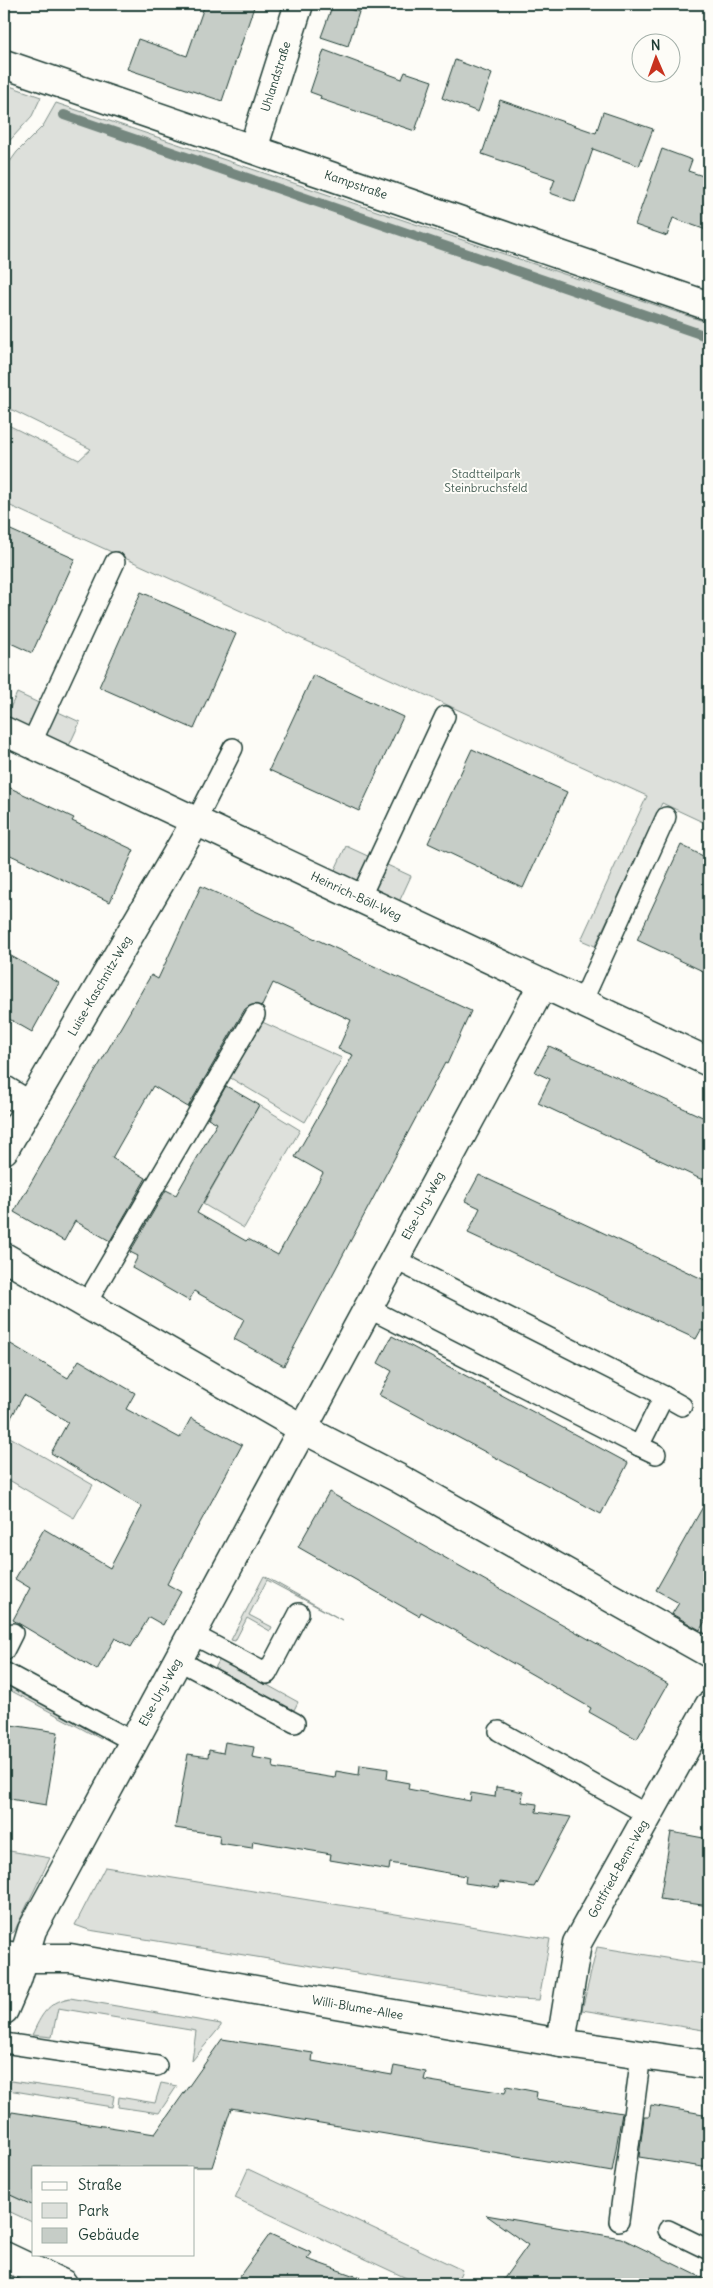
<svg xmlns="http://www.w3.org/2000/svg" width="713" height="2288" font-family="Delius,sans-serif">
<rect width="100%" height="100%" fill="#fdfcf7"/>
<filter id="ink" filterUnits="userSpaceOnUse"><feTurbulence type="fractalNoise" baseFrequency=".02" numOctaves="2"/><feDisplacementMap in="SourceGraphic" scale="10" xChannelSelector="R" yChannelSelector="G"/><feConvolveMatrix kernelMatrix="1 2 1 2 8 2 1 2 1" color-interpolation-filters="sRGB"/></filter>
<g filter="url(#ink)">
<g fill="#dde0db" stroke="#7e8e88">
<path d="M4 84 41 97 32 116 4 147Z"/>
<path d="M56 103 709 323V825L662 803 595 946 581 940 647 796 4 503V423L79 460 91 449 4 406V170L17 152 43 126Z"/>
<path d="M17 693 80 722 68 748 5 719Z"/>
<path d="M346 846 411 876 399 902 334 872Z"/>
<path d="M260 1021 342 1058 305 1122 229 1077Z"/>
<path d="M259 1105 300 1130 244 1228 203 1204Z"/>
<path d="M8 1436 93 1485 74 1518 4 1477V1444Z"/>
<path d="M264 1576 342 1620 267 1580 249 1615 272 1627 270 1631 247 1618 235 1641 231 1640Z"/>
<path d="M220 1659 298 1702 294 1710 215 1668Z"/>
<path d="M4 1681 102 1738 101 1739 4 1687Z"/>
<path d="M4 1850 50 1858 14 1932 4 1938Z"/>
<path d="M105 1867 550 1939 539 2000 517 1999 89 1930 75 1925Z"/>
<path d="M597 1947 709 1965V2031L582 2010Z"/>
<path d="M70 1998 221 2024V2026L192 2061 196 2031 58 2008 52 2037 32 2035C41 2016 47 2002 70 1998Z"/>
<path d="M11 2081 114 2096 112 2107 8 2090Z"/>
<path d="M161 2083 177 2086 159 2113 118 2107 119 2097 155 2103Z"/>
<path d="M248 2169 462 2270 456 2284H419L235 2198Z"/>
<path d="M4 2192 34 2206V2223L4 2209Z"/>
</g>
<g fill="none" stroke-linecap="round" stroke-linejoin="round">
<path stroke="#75877f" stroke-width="10" d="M64 115 709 337"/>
</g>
<g fill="#c6cdc7" stroke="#1f3d34">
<path d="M205 4H255L222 101 127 69 138 39 187 56Z"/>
<path d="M333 4 359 12 348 46 321 37Z"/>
<path d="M324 50 402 79 405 72 432 81 415 131 320 99 321 96 310 92Z"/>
<path d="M455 60 492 74 478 112 442 98Z"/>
<path d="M500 100 596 133 603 112 653 129 639 166 593 149 575 202 550 193 555 179 482 154Z"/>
<path d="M662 149 692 160 688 171 709 178V231L673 218 667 236 635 225Z"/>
<path d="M4 527 75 559 32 653 4 640Z"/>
<path d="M141 592 236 634 194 729 99 687Z"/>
<path d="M313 675 403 717 359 811 269 770Z"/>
<path d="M472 749 567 792 523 888 428 843Z"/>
<path d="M4 785 74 818 72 821 134 850 110 902 4 852Z"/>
<path d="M681 845 709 859V974L637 940Z"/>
<path d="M201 886 471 1011 447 1064 445 1063 284 1366 234 1339 244 1319 194 1291 189 1301 132 1268 138 1256 130 1252 166 1190 176 1195 217 1123 208 1118 226 1086 259 1105 197 1213 246 1241 248 1239 278 1255 323 1173 295 1157 353 1055 338 1049 351 1020 273 983 262 1006 255 1004 245 1009 188 1107 153 1086 112 1158 146 1178 110 1241 75 1221 64 1241 14 1212 151 975 158 979Z"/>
<path d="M4 952 59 983 32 1032 4 1016Z"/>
<path d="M549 1046 709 1120V1183L538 1103 550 1079 535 1072Z"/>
<path d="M479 1175 709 1282V1334L701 1330 696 1339 468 1233 480 1208 465 1201Z"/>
<path d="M392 1336 628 1463 601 1514 379 1395 392 1371 378 1363Z"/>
<path d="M4 1340 68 1378 79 1360 135 1393 126 1409 180 1438 191 1418 242 1445 167 1584 181 1592 163 1625 149 1617 131 1647 115 1638 97 1670 13 1620 30 1588 15 1579 44 1529 110 1568 142 1507 51 1453 68 1422 24 1395 4 1430Z"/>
<path d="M329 1492 668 1684 637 1739 589 1712 591 1708 458 1632 421 1612 419 1616 298 1547Z"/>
<path d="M709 1496V1621L706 1619 700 1630 672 1614 679 1603 656 1590Z"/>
<path d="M4 1724 58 1732 46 1805 4 1798Z"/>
<path d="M225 1742 254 1747 252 1757 274 1761 273 1768 335 1778 336 1771 359 1775 360 1765 388 1769 387 1779 409 1783 408 1789 470 1801 471 1793 495 1797 496 1787 510 1789 523 1792 522 1802 537 1804 536 1812 571 1817 534 1887 500 1882 499 1888 465 1883 466 1876 390 1863 389 1870 330 1860 331 1854 253 1841 252 1848 219 1843 220 1835 175 1828 188 1754 208 1757 209 1750 223 1753Z"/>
<path d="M671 1832 709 1839V1906L660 1899Z"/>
<path d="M222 2039 313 2053 312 2061 392 2075 394 2066 426 2072 424 2080 505 2093 507 2086 537 2092 536 2099 622 2113 612 2172 231 2108 212 2167H34V2206L4 2192V2129L12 2112 155 2134Z"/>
<path d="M651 2105 709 2115V2168L639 2157 644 2117H649Z"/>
<path d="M486 2215 621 2238 709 2281V2284H500L528 2245Z"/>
<path d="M270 2234 312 2253 307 2259 366 2280 365 2284H234Z"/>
</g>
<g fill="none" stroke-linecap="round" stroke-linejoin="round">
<defs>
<g id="lane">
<path d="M31 744 115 562"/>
<path d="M196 821 233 748"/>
<path d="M360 898 445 716"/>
<path d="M582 1002 666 817"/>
<path d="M86 1304 255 1015"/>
<path d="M368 1308 639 1446 664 1396 394 1259"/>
<path d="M664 1396 682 1406"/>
<path d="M639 1446 656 1454"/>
<path d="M192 1634 267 1674 299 1613"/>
<path d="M4 1651 13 1633"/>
<path d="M178 1660 295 1723"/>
<path d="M4 1672 134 1742"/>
<path d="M499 1731 648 1815"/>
<path d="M4 2043 157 2066"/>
<path d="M619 2221 641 2055"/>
<path d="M668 2230 709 2250"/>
</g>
<g id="street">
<path id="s1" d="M4 64 709 306"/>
<path id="s2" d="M253 149 299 4"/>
<path id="s3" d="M4 731 709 1062"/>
<path d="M4 1090 30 1106"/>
<path id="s4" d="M4 1150 196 821"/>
<path d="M4 1257 303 1429 398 1478 709 1653"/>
<path id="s5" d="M4 1955 24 1958H70L561 2043 709 2065"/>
<path id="s6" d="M4 2010 17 1980 32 1930 543 984"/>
<path id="s7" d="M561 2043 577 1943 709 1706"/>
<path d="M4 2256 63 2284"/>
</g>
</defs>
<use href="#lane" stroke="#1f3d34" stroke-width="22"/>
<use href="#street" stroke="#1f3d34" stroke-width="31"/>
<use href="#lane" stroke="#fdfcf7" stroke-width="19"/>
<use href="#street" stroke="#fdfcf7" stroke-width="28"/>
</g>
</g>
<g text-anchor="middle" stroke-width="4" stroke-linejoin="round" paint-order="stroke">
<g font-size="12" fill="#1f3d34" stroke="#fdfcf7">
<text dy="4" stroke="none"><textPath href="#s2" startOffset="76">Uhlandstraße</textPath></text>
<text dy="4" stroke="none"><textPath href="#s1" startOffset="372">Kampstraße</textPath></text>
<text dy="4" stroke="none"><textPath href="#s3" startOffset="389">Heinrich-Böll-Weg</textPath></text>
<text dy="4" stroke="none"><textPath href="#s4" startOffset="190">Luise-Kaschnitz-Weg</textPath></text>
<text dy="4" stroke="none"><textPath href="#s6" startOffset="908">Else-Ury-Weg</textPath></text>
<text dy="4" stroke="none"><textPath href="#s6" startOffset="355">Else-Ury-Weg</textPath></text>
<text dy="4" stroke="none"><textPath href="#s7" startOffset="186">Gottfried-Benn-Weg</textPath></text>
<text dy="4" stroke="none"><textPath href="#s5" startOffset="358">Willi-Blume-Allee</textPath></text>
</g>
<g font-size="12" fill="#455e55" stroke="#fdfcf7">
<text x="486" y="478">Stadtteilpark<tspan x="486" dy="14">Steinbruchsfeld</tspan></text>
</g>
</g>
<rect width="713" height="2288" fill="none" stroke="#fdfcf7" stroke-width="20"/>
<rect x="10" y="10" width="693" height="2268" fill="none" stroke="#1f3d34" stroke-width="2" filter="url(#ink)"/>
<rect x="32" y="2166" width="162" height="90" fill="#fdfcf7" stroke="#a4b0a9"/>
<rect x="42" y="2182" width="25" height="8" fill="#fdfcf7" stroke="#a4b0a9"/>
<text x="78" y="2190" font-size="15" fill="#1f3d34">Straße</text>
<rect x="42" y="2203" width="25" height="15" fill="#dde0db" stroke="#a4b0a9"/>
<text x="78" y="2216" font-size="15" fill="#1f3d34">Park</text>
<rect x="42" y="2228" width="25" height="15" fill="#c6cdc7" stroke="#a4b0a9"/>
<text x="78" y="2240" font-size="15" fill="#1f3d34">Gebäude</text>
<g transform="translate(656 58) rotate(358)"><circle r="24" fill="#fdfcf7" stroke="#a4b0a9"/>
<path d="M0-4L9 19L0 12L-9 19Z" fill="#c8321e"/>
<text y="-8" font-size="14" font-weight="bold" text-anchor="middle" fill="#1f3d34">N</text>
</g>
</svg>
